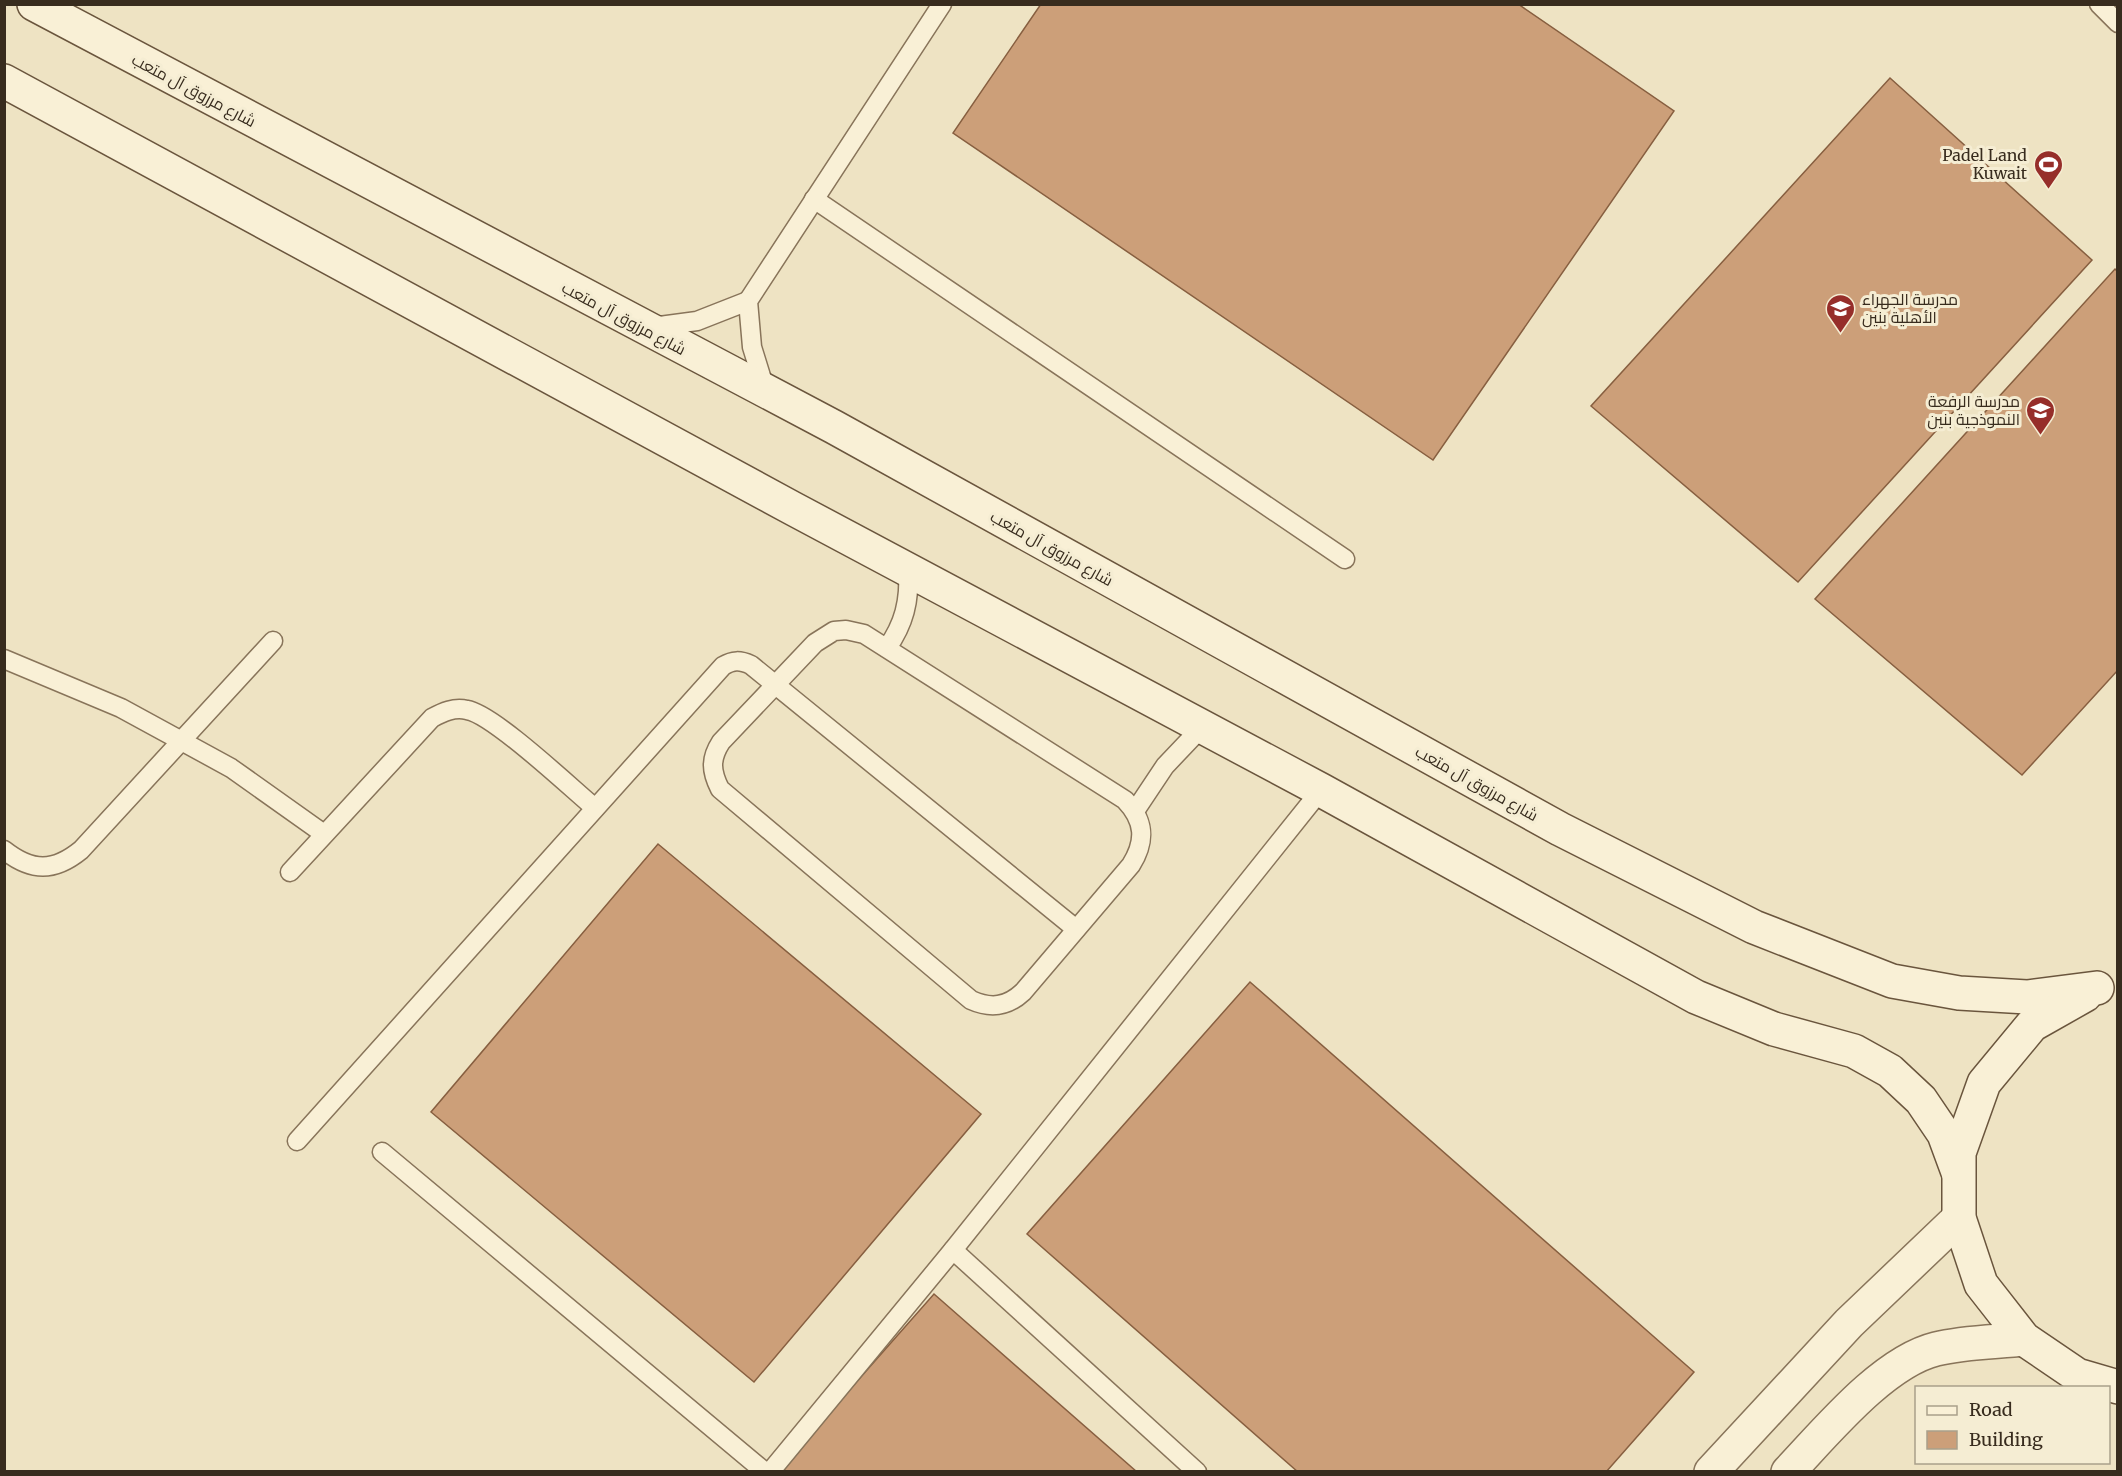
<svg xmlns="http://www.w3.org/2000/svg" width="2122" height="1476" font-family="Merriweather,Cairo,serif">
<rect width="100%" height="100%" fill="#eee3c3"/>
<g fill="#cc9f79" stroke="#875f40" stroke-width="1.5">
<path d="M1041 4H1518L1674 111 1433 460 953 133Z"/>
<path d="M1890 78 2092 260 1798 582 1591 406Z"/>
<path d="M2115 269 2118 272V670L2022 775 1815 599Z"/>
<path d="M658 844 981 1114 754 1382 431 1112Z"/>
<path d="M1250 982 1694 1372 1606 1472H1298L1027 1234Z"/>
<path d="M934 1294 1137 1472H777Z"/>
</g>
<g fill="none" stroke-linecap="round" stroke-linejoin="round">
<defs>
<g id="lane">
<path d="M2099 4 2118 23"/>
<path d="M814 199 1345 559"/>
<path d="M652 327 697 321 748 301"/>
<path d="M765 389 752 347 748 301 942 4"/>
<path d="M846 630 864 634 1125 800C1145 821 1146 841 1131 865L1023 992C1007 1007 991 1009 971 1000L720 789C711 771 710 759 721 742L815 643 834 631Z"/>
<path d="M887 648C904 624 910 601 908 570"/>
<path d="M4 659 121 708 231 768 324 834"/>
<path d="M1135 811 1165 766 1202 727"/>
<path d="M4 850C32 872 54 872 81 850L273 641"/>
<path d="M290 872 432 718C443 712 454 707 467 710 493 714 571 788 595 808"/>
<path d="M297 1141 723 666C733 660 740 660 751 665L1076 929"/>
<path d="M382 1152 765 1472"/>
<path d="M953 1250 1197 1472"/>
<path d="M770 1472 953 1250 1321 790"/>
</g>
<g id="street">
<path d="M1711 1472 1849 1323 1959 1218"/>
<path d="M1788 1472C1826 1432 1883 1362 1936 1349 1964 1342 1995 1342 2024 1339"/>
</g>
<g id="secondary">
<path d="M34 4 834 427 1560 829 1754 927 1892 981 1959 993 2027 997 2097 988"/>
<path d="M4 81 792 508 1321 790 1696 997 1774 1029 1854 1051 1890 1071 1921 1100 1944 1134 1958 1172"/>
<path d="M2085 995 2032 1025 1984 1083 1959 1153V1218L1981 1284 2024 1339 2077 1375 2118 1387"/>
</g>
</defs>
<use href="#lane" stroke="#88745a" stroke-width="21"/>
<use href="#street" stroke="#88745a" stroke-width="36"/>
<use href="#secondary" stroke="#6a553d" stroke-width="36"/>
<use href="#lane" stroke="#f9f0d6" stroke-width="18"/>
<use href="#street" stroke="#f9f0d6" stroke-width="33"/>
<use href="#secondary" stroke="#f9f0d6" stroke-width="33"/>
</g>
<defs>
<symbol id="stadium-pin" viewBox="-11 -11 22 30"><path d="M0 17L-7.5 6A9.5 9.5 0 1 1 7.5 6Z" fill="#962e2a" stroke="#f5edd3"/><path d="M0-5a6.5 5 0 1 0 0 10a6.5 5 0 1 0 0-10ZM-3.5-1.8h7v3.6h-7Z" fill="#fff"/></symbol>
<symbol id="school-pin" viewBox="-11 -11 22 30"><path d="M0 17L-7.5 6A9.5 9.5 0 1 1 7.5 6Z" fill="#962e2a" stroke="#f5edd3"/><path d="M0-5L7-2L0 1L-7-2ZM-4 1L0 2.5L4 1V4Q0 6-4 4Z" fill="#fff"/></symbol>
</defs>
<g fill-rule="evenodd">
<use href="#stadium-pin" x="2032" y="148" width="33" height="45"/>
<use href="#school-pin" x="1824" y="292" width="33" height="45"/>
<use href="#school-pin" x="2024" y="394" width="33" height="45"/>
</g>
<g text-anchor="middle" stroke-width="6" stroke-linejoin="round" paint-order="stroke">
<g font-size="16" fill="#382c1e" stroke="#f5edd3">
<text transform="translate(194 90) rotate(28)" y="6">شارع مرزوق آل متعب</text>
<text transform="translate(624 318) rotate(28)" y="6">شارع مرزوق آل متعب</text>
<text transform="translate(1052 548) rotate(29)" y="6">شارع مرزوق آل متعب</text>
<text transform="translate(1477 783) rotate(29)" y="6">شارع مرزوق آل متعب</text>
</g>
<g font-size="16" fill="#382c1e" stroke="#f5edd3" text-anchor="end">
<text x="2027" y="161">Padel Land<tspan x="2027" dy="18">Kuwait</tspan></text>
<text x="1862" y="305" text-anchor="start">مدرسة الجهراء<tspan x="1862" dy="18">الأهلية بنين</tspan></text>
<text x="2020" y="407">مدرسة الرفعة<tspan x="2020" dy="18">النموذجية بنين</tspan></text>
</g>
</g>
<rect width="2122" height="1476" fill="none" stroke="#382c1e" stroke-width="12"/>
<rect x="1915" y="1386" width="195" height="78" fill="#f5edd3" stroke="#a9a08b" stroke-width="1.5"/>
<rect x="1927" y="1406" width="30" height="9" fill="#f9f0d6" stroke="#a9a08b" stroke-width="1.5"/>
<text x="1969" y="1416" font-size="18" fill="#382c1e">Road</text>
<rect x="1927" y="1431" width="30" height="18" fill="#cc9f79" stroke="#a9a08b" stroke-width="1.5"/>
<text x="1969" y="1446" font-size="18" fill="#382c1e">Building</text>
</svg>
